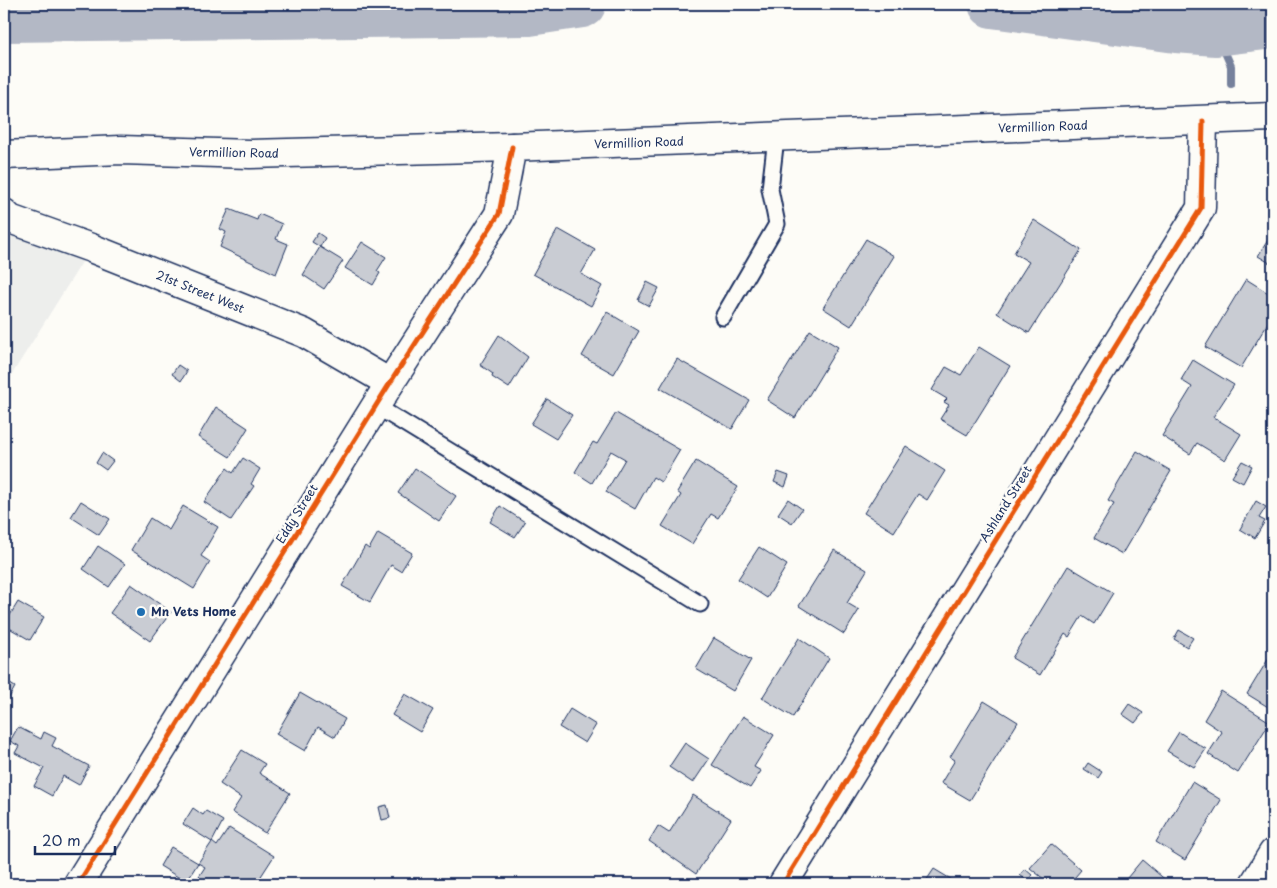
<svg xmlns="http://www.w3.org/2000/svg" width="1277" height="888" font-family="'Playpen Sans',sans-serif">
<rect width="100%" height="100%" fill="#fdfcf7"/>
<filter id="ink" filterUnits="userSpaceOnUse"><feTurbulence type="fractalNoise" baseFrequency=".02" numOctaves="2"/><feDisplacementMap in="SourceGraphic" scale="10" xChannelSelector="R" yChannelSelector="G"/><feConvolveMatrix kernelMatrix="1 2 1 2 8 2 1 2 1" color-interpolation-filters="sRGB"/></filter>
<g filter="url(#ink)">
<path fill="#edeeec" d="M4 213 91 248 4 387Z"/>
<g fill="#e0e1e3" stroke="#7e88a0">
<path d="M4 4H582L529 12 4 18Z"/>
<path d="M992 4H1273V25L1216 32 1176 29Z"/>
</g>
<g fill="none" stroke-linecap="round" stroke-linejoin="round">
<path stroke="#76819c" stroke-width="8" d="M1216 32 1231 66V84"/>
<g stroke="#b3b8c5" stroke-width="48">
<path d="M992 4 1176 29 1216 32 1273 25"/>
<path d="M4 18 529 12 582 4"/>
</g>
</g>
<g fill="#c9ccd3" stroke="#1b2f5e">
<path d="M229 209 257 220 259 214 282 224 276 239 288 244 276 274 220 247 226 232 220 229Z"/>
<path d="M1034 220 1081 250 1029 333 997 313 1029 262 1014 253Z"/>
<path d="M558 229 595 250 581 274 602 286 591 306 533 274Z"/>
<path d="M1273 232V265L1258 256Z"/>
<path d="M318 233 325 238 320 247 312 242Z"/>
<path d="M866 239 894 256 851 326 823 308Z"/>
<path d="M362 242 386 257 377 271 380 273 373 285 345 268Z"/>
<path d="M320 247 343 261 324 289 303 275Z"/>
<path d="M1246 279 1273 296V314L1241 368 1205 347Z"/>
<path d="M647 282 659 288 649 306 638 300Z"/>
<path d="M607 312 639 331 614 374 582 356Z"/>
<path d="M810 330 838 347 795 418 767 400Z"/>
<path d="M499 335 528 357 509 388 492 377 493 374 480 365Z"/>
<path d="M979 347 1010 366 967 435 940 419 949 405 944 402 947 399 932 390 946 367 961 375Z"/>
<path d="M677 359 749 400 732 429 660 388Z"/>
<path d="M1193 360 1234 385 1213 417 1241 434 1225 460 1197 443 1190 454 1162 436 1192 387 1181 380Z"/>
<path d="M178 365 187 371 181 381 172 374Z"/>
<path d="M547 399 572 415 556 439 531 424Z"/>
<path d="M216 407 248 428 230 457 198 437Z"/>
<path d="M616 413 680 450 661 482 653 477 635 509 606 492 625 459 611 451 592 483 575 472 593 442 597 444Z"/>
<path d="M906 446 945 471 927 500 918 494 894 532 864 513Z"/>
<path d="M1137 451 1171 471 1122 554 1094 538 1114 504 1108 501Z"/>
<path d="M102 453 113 461 106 470 96 463Z"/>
<path d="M243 458 260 469 251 484 254 486 231 520 204 502 227 468 233 473Z"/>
<path d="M696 461 738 487 718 518 711 514 692 544 662 526 681 495 677 492Z"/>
<path d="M1242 461 1252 466 1243 483 1232 477Z"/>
<path d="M415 468 456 496 439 521 398 493Z"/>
<path d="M778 472 789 476 785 487 774 482Z"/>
<path d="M788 499 802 509 792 523 778 514Z"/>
<path d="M81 501 110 519 99 535 71 517Z"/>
<path d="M1256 501 1266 507 1259 518 1265 521 1255 538 1240 529Z"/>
<path d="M183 506 218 527 201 556 210 562 194 589 131 550 150 518 169 530Z"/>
<path d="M500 506 525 522 515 537 490 522Z"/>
<path d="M378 533 412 553 401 571 391 565 370 602 342 586 365 546 369 549Z"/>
<path d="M98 546 125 564 109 587 83 569Z"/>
<path d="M759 547 787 565 767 598 738 579Z"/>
<path d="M834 550 867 570 847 603 859 610 844 634 799 606Z"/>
<path d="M1068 566 1113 593 1094 624 1082 616 1069 637 1065 634 1040 675 1012 658Z"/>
<path d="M131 584 171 612 150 641 110 613Z"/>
<path d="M18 602 44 617 30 640 4 625Z"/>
<path d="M1179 630 1193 638 1187 647 1174 639Z"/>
<path d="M714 638 751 660 733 691 696 669Z"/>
<path d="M799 638 829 658 793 717 762 698Z"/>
<path d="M1273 651V710L1247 694Z"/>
<path d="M4 680 15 687 4 707Z"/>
<path d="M1221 691 1270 722 1238 773 1208 754 1222 732 1204 720Z"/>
<path d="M300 693 345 719 335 737 318 727 305 751 276 734Z"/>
<path d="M405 694 433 710 420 732 392 715Z"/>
<path d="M984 701 1018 722 970 800 941 783 955 760 950 757Z"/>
<path d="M1129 704 1143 713 1135 723 1122 714Z"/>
<path d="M570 709 596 725 585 743 559 727Z"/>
<path d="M743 716 774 735 754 767 761 771 750 788 712 765Z"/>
<path d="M18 727 41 739 44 732 56 738 52 746 89 766 79 785 63 776 52 796 34 786 44 768 15 753 19 746 10 741Z"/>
<path d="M1179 732 1206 749 1194 767 1167 751Z"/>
<path d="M685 743 709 759 693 783 669 767Z"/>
<path d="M242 750 265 764 259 773 290 793 265 833 232 812 241 798 220 784Z"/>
<path d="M1088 763 1102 772 1098 778 1084 769Z"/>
<path d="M1192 782 1221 800 1185 860 1156 842Z"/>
<path d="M693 795 731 819 696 874 649 841 658 826 669 833Z"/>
<path d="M387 805 390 818 382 820 379 807Z"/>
<path d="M193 808 203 815 206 811 223 821 212 842 183 824Z"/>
<path d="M229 828 274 856 256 884H194L205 867 198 863 212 842 217 846Z"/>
<path d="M1051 844 1081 870 1069 884H1050L1030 868Z"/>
<path d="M171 847 198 863 186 882 160 866Z"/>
<path d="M1142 860 1168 882 1167 884H1122Z"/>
<path d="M934 869 959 884H924Z"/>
<path d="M1025 869 1032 875 1027 881 1020 875Z"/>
</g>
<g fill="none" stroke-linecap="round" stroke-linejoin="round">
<defs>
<g id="lane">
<path d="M723 317 777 224 770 189 776 138"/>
<path d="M376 406 700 604"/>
</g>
<g id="street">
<path d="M4 213 10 219 91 248 304 333 390 383"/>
<path d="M78 884 390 383 499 214 512 147"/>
<path d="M783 884 1201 208 1203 121"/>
<path d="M1254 884 1273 853"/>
</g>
<path id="primary" d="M4 155 121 150 250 154 512 147 1273 117"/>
</defs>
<use href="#lane" stroke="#1b2f5e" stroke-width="19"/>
<use href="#street" stroke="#1b2f5e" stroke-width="31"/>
<use href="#primary" stroke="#1b2f5e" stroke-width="31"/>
<use href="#lane" stroke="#fdfcf7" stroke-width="15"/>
<use href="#street" stroke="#fdfcf7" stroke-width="28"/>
<use href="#primary" stroke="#fdfcf7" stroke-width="28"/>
<defs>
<g id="cycleway">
<path d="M78 884 390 383 499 214 512 147"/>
<path d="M783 884 1201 208 1203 121"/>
</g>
</defs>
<use href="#cycleway" stroke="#fdfcf7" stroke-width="8"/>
<use href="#cycleway" stroke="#e8590c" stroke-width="5"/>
</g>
</g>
<circle fill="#1f6fb2" stroke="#fdfcf7" stroke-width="2" cx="141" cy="612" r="5"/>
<g text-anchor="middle" stroke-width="5" stroke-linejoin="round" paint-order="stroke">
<g font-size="12" fill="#1b2f5e" stroke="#fdfcf7">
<text transform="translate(1043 127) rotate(-2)" y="4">Vermillion Road</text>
<text transform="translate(639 143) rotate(-2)" y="4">Vermillion Road</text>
<text transform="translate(234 153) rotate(1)" y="4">Vermillion Road</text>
<text transform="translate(200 292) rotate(22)" y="4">21st Street West</text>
<text transform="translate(1006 504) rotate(-58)" y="4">Ashland Street</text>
<text transform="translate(297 514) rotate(-58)" y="4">Eddy Street</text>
</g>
<g font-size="12" font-weight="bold" fill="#1b2f5e" stroke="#fdfcf7" text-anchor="start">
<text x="151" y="616">Mn Vets Home</text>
</g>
</g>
<rect width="1277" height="888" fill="none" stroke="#fdfcf7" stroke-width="20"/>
<rect x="10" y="10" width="1257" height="868" fill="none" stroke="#1b2f5e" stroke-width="2" filter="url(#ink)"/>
<path d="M35 846v8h80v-8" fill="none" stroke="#1b2f5e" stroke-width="2.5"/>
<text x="42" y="846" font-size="15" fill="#1b2f5e" stroke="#fdfcf7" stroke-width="4" paint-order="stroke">20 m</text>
</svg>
